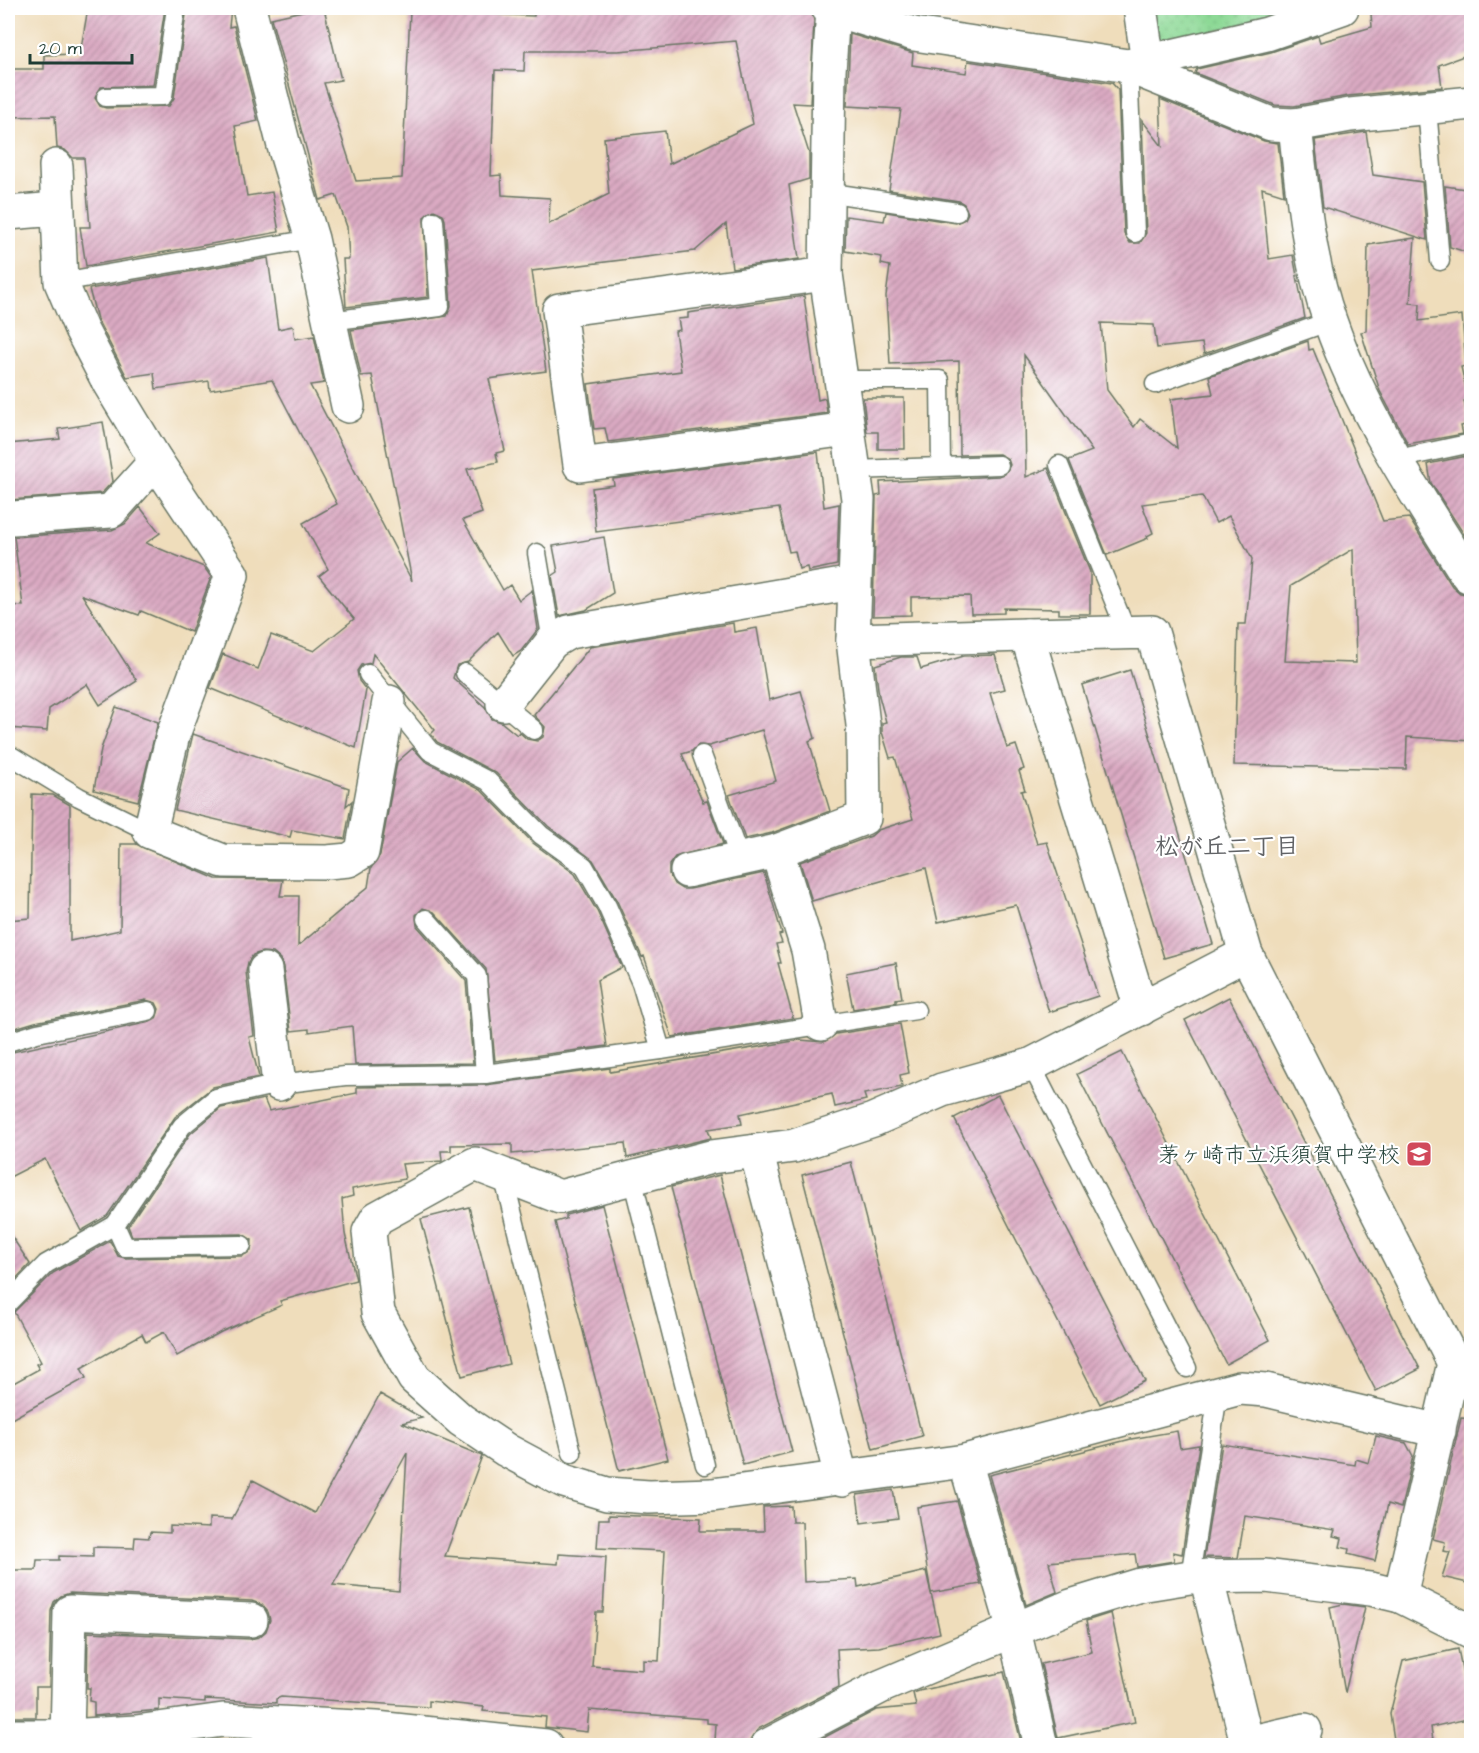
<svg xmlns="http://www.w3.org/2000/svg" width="1479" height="1753" font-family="'Architects Daughter','Klee One',sans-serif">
<defs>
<pattern id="park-dots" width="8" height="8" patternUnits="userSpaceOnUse" patternTransform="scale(1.5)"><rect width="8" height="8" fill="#8dd996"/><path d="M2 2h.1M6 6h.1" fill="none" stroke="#79bb82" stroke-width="1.8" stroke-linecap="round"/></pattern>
<pattern id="building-hatch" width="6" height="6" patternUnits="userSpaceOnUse" patternTransform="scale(1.5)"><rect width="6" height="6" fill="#dbaac3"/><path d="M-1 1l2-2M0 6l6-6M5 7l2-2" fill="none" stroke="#b18c9f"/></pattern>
</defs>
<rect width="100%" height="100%" fill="#fff"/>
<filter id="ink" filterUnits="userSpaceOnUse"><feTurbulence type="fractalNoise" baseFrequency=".0167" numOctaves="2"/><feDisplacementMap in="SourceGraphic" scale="12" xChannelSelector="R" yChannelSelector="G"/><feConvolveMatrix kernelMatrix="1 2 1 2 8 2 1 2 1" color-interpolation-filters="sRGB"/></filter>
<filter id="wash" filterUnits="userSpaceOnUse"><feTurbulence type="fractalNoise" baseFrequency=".008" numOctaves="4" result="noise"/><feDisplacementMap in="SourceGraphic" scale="24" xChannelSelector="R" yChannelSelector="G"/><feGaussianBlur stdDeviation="1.35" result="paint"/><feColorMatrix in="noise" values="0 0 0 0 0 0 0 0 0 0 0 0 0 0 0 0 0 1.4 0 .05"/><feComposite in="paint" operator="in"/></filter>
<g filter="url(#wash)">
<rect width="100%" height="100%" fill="#efddbb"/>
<path fill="url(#park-dots)" stroke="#568b65" stroke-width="1.5" d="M1149 8H1304L1164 45 1153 35Z"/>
<g id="blocks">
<g fill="url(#building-hatch)" fill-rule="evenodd">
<path d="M88 8H165L153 85 101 87 95 98 100 106 106 108 169 106 174 98 187 8H231L229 27 234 26 258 121 235 126 247 196 272 192 279 232 86 266 80 227H90L84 158H73L65 150 57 148 55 116 8 117V69H44V55L80 54Z"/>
<path d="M316 8H324L341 80 324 83 356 181 402 178 410 11 534 16 535 8H810L814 20 810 104 793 103 809 153V179L789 185 799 259 732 268 726 224 695 251 532 271 546 371 489 379 505 451 496 453 498 462 467 469 482 513 463 520 503 590 510 585 519 600 532 590 538 629 521 651 513 656 498 632 468 662 457 665 453 678 485 707 492 719 501 722 517 735 519 732 527 739 537 741 543 737 545 727 534 715 590 647 733 623 734 632 757 628 769 700 801 691 815 738 809 741 830 811 772 833 745 839 729 795 776 781 762 730 709 746 698 745 692 751 682 754 703 802 707 801 723 844 675 857 669 865V874L674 884 682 889H690L764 873 782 934 779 935 782 943 776 944 781 963H778L793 1018 672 1037 644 956 642 957 617 901 593 860 548 826 496 773 437 742 431 734 435 730 373 654 371 663 361 665 357 671 359 681 366 690 356 748 210 688 223 654 258 669 271 635 314 651 354 619 319 576 328 569 303 523 337 504 272 380 210 390 209 381 156 389 154 373 127 377 97 319 89 289 268 258 278 329 293 326 295 339 314 336 324 383 310 385 412 581 372 375 361 376 351 330 447 316 451 306 445 220 443 214 434 210 424 217 428 297 346 307 343 259H349L347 227 336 195 320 200 271 18ZM736 41 753 124 669 164 665 131 604 138 609 194 549 224 550 198 502 195 501 175 491 176 495 70 524 71 525 51H618Z"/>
<path d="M1395 8H1472V53L1439 65 1442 87 1348 96 1294 106 1275 105 1195 73 1197 69 1271 52 1318 36 1320 42 1372 27 1371 14Z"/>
<path d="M850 34 913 53 912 65 966 73 968 61 1112 83 1118 90 1124 233 1130 243H1140L1146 233 1142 120 1162 146 1160 99 1264 141 1278 143 1284 195 1262 188 1269 259 1293 255 1305 318 1204 354 1202 343 1157 348 1154 325 1101 323 1107 390 1134 427 1140 419 1177 448 1171 399 1213 394 1209 376 1308 341 1309 350 1313 349 1383 521 1409 518 1452 586 1460 593 1472 595V741L1407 737 1406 769 1234 765 1238 624H1246L1252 559 1229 516 1216 523 1202 496 1142 504 1153 533 1147 536 1148 538 1107 555 1069 460 1092 451 1024 355 1026 477 1048 468 1090 572V614H1059V609L1004 608V613L971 614 970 596 911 597V615L873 616 876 496 881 495 880 482 999 476 1005 474 1010 465 1008 459 999 454 960 455 959 361 890 364 886 296 890 266 881 264 882 257 845 251 846 216 884 221 886 212 956 223 965 219 968 213 964 204 959 201 889 190 901 109 847 106ZM1353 549 1356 663 1285 661 1291 586Z"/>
<path d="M1366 132 1373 175 1422 182 1427 240 1323 207 1315 140Z"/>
<path d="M1445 186 1472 190V254L1450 247Z"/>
<path d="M1415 238 1410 303 1420 304 1419 321 1462 315 1466 366 1461 367 1469 401H1464L1469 424 1461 426 1463 434 1408 444 1380 391 1361 332 1366 331 1368 245Z"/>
<path d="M804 296 818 400 825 398 827 413 608 442 605 428 594 429 588 384 681 371 675 331 680 330 678 319 688 318V313Z"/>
<path d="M863 398H904L905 449H878V432H867Z"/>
<path d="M103 422 113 481 102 493 9 500 8 444 60 439 58 429Z"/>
<path d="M818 452 824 507 839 504 837 565 808 571 807 567 799 569 795 551 789 552 779 508 596 532 592 488 614 485 613 479Z"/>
<path d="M1467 456 1472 477V547L1431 483 1428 464Z"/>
<path d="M140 507 160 533 146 543 204 567 211 577 191 632 141 611 139 615 82 595 137 681 100 705 87 684 49 709 47 731 8 728V605L23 606 14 537 112 530 125 524Z"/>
<path d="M604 537 613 593 586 610 559 616 552 576 558 572 553 546Z"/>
<path d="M995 655 1005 689 990 693 1007 748 1016 745 1024 769 1019 771 1025 790 1021 791 1037 844 1047 842 1098 996 1049 1012 1016 905 938 922 926 868 812 901 800 862 871 836 878 830 913 819 895 757 890 758 882 732V723L886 722 879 696 875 665 901 657H917L921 669 964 656Z"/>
<path d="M1130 670 1213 944 1164 958 1082 685Z"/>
<path d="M116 707 158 722 138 801 94 790 101 749Z"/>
<path d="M193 734 349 788 346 806 352 801 345 839 292 830 290 837 175 810Z"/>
<path d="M413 748 425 761 481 790 533 843 575 874 597 911 622 967 597 980 607 1046 495 1061 486 969 434 912 423 908 416 915 417 926 466 981 473 1063 355 1065 352 1026 309 1032V1029L291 1031 283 967 280 959 273 953 262 952 253 955 248 962 246 972 254 1036 249 1037 259 1077 213 1087 175 1117 107 1216 81 1231 45 1159 8 1178V1053L150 1022 156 1019 159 1009 156 1003 146 1000 35 1022 8 1030V920L30 918 32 794 53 795 70 805V941L120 930 121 844H136L216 879 283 880 280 896H299L298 946 368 887 371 868 380 855 397 762Z"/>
<path d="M896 963 902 998 896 999V1002L853 1009 846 973Z"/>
<path d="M1229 997 1420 1369 1376 1391 1185 1020Z"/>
<path d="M900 1024 909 1073 900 1075 902 1087 864 1094 866 1100 835 1107 832 1094 740 1114 742 1124 708 1129 711 1138 627 1158 625 1143 512 1154V1144L451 1145V1151H441L442 1161 402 1164 405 1179 352 1189 353 1196 342 1199 345 1234 356 1280 280 1301 282 1305 221 1332 177 1356 164 1332 146 1342 142 1334 81 1368 86 1378 8 1421V1386L39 1369 36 1364 41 1362 14 1312 53 1273 110 1241 118 1256 125 1258 242 1256 251 1251 252 1240 242 1234 132 1236 128 1226 190 1134 221 1108 264 1099 269 1111 357 1093V1087L485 1085 610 1068V1072L800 1040 824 1042 836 1034Z"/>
<path d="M1122 1052 1270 1340 1226 1364 1077 1074Z"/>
<path d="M998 1095 1145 1381 1100 1404 954 1118Z"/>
<path d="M851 1162 922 1436 873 1449 802 1175Z"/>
<path d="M720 1175 792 1452 743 1465 671 1187Z"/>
<path d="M602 1205 668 1459 619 1471 555 1222 566 1219V1215Z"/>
<path d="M469 1207 509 1364 462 1376 421 1219Z"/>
<path d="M8 1231 30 1264 8 1287Z"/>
<path d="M380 1394 422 1418 402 1423 482 1456 445 1556 558 1564 559 1554 606 1557 603 1612H596L592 1666 643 1670V1660L659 1661 665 1551 597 1548 599 1519H609V1515L701 1518 700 1531H764L763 1507 791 1506 792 1522H802L804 1582 857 1579 858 1587 926 1571 940 1633 879 1647 837 1649 839 1687 758 1729 749 1742 715 1741 716 1724 707 1723V1719L589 1710 587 1732 545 1727 546 1717 483 1711 484 1707 429 1701V1707L281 1697 276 1699V1703L205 1699V1702L159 1699V1710L94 1716V1702L89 1701 90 1688H87L88 1632 250 1639 259 1637 266 1631 270 1620 268 1612 262 1605 252 1601 70 1593 61 1596 54 1602 51 1611 49 1687H36V1717H8V1570H36L37 1560H59V1556L93 1557V1547L134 1548 135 1537 149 1538 150 1532 170 1533V1526L209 1528V1518L232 1519 253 1480 315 1513ZM407 1453 399 1591 333 1585Z"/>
<path d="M1461 1418 1472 1419V1584L1442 1577 1450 1552 1443 1551 1445 1542 1433 1539Z"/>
<path d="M1177 1431 1180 1448 1199 1445 1182 1554 1173 1552 1174 1561 1137 1567 1135 1554 1049 1562 1057 1592 1026 1605 989 1475 1131 1439Z"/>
<path d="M1376 1436 1406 1443 1413 1456 1401 1508 1388 1504 1375 1561 1348 1554 1349 1549 1340 1547 1342 1538 1333 1536 1335 1530 1245 1516 1238 1558 1204 1557 1222 1444 1355 1465 1356 1459 1369 1463Z"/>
<path d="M893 1490 898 1518 861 1523 857 1495Z"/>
<path d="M957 1501 981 1584 931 1593 917 1507Z"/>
<path d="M1343 1604 1365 1607 1345 1693 1330 1607Z"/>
<path d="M1111 1613 1135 1722 1058 1738 1041 1664 1092 1652 1086 1621Z"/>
<path d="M1458 1649 1472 1718 1431 1727 1434 1746H1395L1390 1714 1403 1661Z"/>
<path d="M1004 1672 1022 1746H808L876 1710 916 1706 913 1693 919 1691Z"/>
</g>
</g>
</g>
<g filter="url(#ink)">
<use href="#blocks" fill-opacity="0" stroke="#687563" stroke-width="1.5"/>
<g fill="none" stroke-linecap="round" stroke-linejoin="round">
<defs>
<g id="service">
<path d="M1128 66 1135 233"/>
<path d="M106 97 163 96 176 8"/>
<path d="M1427 108 1440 261"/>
<path d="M826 192 957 212"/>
<path d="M61 282 312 239"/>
<path d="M329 321 440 307 434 221"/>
<path d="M841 380H940L941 467"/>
<path d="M1155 384 1330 321"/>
<path d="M1397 459 1472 443"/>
<path d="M1059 465 1127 633"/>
<path d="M854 470 999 465"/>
<path d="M537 553 552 642"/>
<path d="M465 673 534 730"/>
<path d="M368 674 430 751 488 781 541 835 584 866 607 906 641 983 661 1050"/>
<path d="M8 754 79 797 150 832"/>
<path d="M702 755 740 859"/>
<path d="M426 919 477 976 485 1074"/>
<path d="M8 1042 37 1033 148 1011"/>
<path d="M1031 1065 1187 1368"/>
<path d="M503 1175 572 1453"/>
<path d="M632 1178 705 1465"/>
<path d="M115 1225 125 1247 242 1245"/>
<path d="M8 1303 46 1264 115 1225 182 1126 216 1098 279 1084 345 1076 485 1074 661 1050 916 1010"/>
<path d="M1454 1363 1472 1383"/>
<path d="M1190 1577 1218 1394"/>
</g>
<g id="minor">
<path d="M249 8 284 146 312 239 348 406"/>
<path d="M828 8 914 34 1128 66 1267 34 1342 8"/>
<path d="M1140 8 1148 62"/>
<path d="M1128 66 1271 124 1295 125 1350 115 1472 103"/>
<path d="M1295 125C1302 191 1308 258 1330 321 1361 411 1417 496 1468 576H1472"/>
<path d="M56 166 61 282 81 329 109 383 156 461 232 575 173 735 150 832 223 861 327 862 349 860 362 852 389 702"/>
<path d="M8 213 56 209"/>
<path d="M826 274 559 310 580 465 848 429"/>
<path d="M13 518 111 511 156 461"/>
<path d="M853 640 1027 635"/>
<path d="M503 704 552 642 569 632 853 583"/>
<path d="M777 851 808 950 821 1024"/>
<path d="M687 871 777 851 864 818 863 725 853 640 858 499 826 274 829 72 833 9"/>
<path d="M1246 954 1031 1065 942 1090 873 1120 794 1146 711 1157 560 1197 475 1164 377 1218 369 1232 378 1313 414 1378 461 1420 506 1450 564 1481 607 1494 649 1497 712 1495 965 1461 1240 1388 1266 1390 1439 1431"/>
<path d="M265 970 279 1084"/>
<path d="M1141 1009 1027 635 1152 632 1246 954 1454 1363 1400 1596"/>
<path d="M756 1151 842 1480"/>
<path d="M965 1461 1014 1630 1041 1746"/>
<path d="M1206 1576 1247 1743 1305 1730"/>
<path d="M8 1736H67L136 1732 223 1720 376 1728 546 1746"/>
<path d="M67 1736 70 1612 251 1620"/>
<path d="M767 1746 882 1686 1071 1606 1140 1585 1190 1577 1266 1576 1371 1589 1400 1596 1472 1632"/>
</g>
</defs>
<use href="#service" stroke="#687563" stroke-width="21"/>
<use href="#minor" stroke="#687563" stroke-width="36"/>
<use href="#service" stroke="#fff" stroke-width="18"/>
<use href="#minor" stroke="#fff" stroke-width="33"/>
</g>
</g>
<defs>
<symbol id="school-square" viewBox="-11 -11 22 22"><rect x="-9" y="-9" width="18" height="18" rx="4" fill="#d1495b" stroke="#fff"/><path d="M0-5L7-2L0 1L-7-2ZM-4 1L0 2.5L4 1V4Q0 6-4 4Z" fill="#fff"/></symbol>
</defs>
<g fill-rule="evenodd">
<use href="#school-square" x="1404" y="1139" width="30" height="30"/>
</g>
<g text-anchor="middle" stroke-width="4.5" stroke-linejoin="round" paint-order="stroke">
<g font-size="22" fill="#1f3d34" stroke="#fff" text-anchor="end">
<text x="1400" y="1162">茅ヶ崎市立浜須賀中学校</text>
</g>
<g font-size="24" font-weight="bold" fill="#616366" stroke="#fff">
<text x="1227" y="854">松が丘二丁目</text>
</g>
</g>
<rect width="1479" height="1753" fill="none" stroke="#fff" stroke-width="30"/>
<path d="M30 54v9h102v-9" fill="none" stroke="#1f3d34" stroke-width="3"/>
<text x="39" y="54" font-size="18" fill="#1f3d34" stroke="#ffffff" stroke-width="4.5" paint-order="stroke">20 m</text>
</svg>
